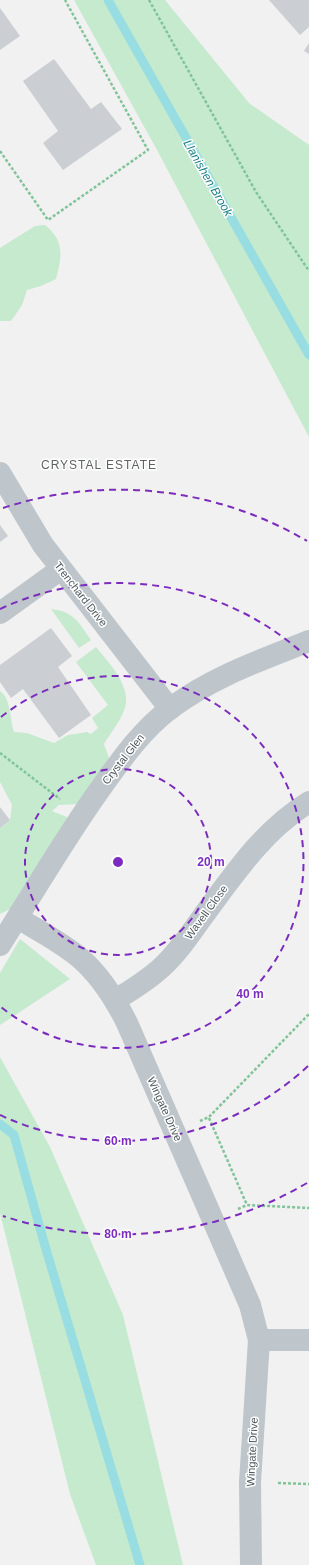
<svg xmlns="http://www.w3.org/2000/svg" width="309" height="1565" font-family="Helvetica,sans-serif">
<rect width="100%" height="100%" fill="#f2f1f1"/>
<g fill="#c5eace">
<path d="M74 0H165L249 103 309 145V437L157 150Z"/>
<path d="M45 225C65 241 62 257 56 279L41 286 27 290 22 305 11 321H0V248L35 226Z"/>
<path d="M51 609C74 611 79 623 91 640L79 648Z"/>
<path d="M96 647C108 662 128 682 126 703 124 717 111 732 104 744L109 758 103 779 89 786 80 804 59 805 52 811 67 817 68 827 12 908 0 914V828L10 820 12 805 0 782V691C11 698 10 720 14 732L27 733 54 743 68 735 87 732 91 734 98 728 92 718 108 705 76 662Z"/>
<path d="M20 939 70 979 0 1025V973Z"/>
<path d="M0 1057 50 1147 123 1315 183 1565H96L70 1494 0 1213Z"/>
</g>
<g fill="none" stroke-linecap="round" stroke-linejoin="round">
<g stroke="#98dde1" stroke-width="9">
<path d="M108 0 309 355"/>
<path d="M0 1124 14 1135 45 1246 140 1565"/>
</g>
</g>
<g fill="#cbced2">
<path d="M269 0H309V27L300 35Z"/>
<path d="M0 8 20 36 0 50Z"/>
<path d="M309 43V54L304 51Z"/>
<path d="M54 59 91 109 101 102 122 129 63 170 43 143 58 131 23 81Z"/>
<path d="M0 525 8 536 0 542Z"/>
<path d="M51 628 72 656 58 667 91 715 59 738 23 689 11 698 0 682V665Z"/>
<path d="M0 807 10 820 0 828Z"/>
</g>
<g fill="none" stroke-linecap="round" stroke-linejoin="round">
<g stroke="#81c499" stroke-width="2.5" stroke-dasharray="3 2" stroke-linecap="butt">
<path d="M149 0 256 192 309 271"/>
<path d="M0 151 48 220 148 150 65 0"/>
<path d="M0 753 60 799"/>
<path d="M209 1118 247 1205"/>
<path d="M200 1121 209 1117 309 1014"/>
<path d="M238 1209 247 1205 309 1208"/>
<path d="M278 1483 309 1484"/>
</g>
<g stroke="#bec6cb" stroke-width="22">
<path d="M0 473 43 545 170 709"/>
<path d="M0 613 61 569"/>
<path d="M18 918C39 931 61 942 80 958 101 976 115 999 127 1023L250 1305 259 1340H309"/>
<path d="M0 945C34 892 66 836 103 785 123 757 143 729 171 708 212 677 261 660 309 641"/>
<path d="M115 1000C132 990 148 980 162 967 177 953 189 936 201 919 233 876 262 831 309 802"/>
<path d="M251 1565 250 1482 259 1340"/>
</g>
</g>
<g fill="none" stroke="#7b2cbf" stroke-width="2" stroke-dasharray="7 5">
<circle cx="118" cy="862" r="93"/>
<path d="M1 717A186 186 0 1 1 1 1007"/>
<path d="M308 1066A279 279 0 0 1 0 1115M0 609A279 279 0 0 1 308 658"/>
<path d="M307 1183A372 372 0 0 1 3 1216M3 508A372 372 0 0 1 307 541"/>
</g>
<g text-anchor="middle" stroke-width="3" stroke-linejoin="round" paint-order="stroke">
<g font-size="11" fill="#4b565b" stroke="#fff">
<text transform="translate(81 594) rotate(52)" y="4">Trenchard Drive</text>
<text transform="translate(123 759) rotate(-52)" y="4">Crystal Glen</text>
<text transform="translate(206 912) rotate(-54)" y="4">Wavell Close</text>
<text transform="translate(165 1109) rotate(66)" y="4">Wingate Drive</text>
<text transform="translate(252 1452) rotate(-87)" y="4">Wingate Drive</text>
</g>
<g font-size="12" font-style="italic" fill="#1d8085" stroke="#fff">
<text transform="translate(208 178) rotate(60)" y="4">Llanishen Brook</text>
</g>
<g font-size="12" letter-spacing="1" fill="#5e6264" stroke="#fff">
<text x="99" y="469">CRYSTAL ESTATE</text>
</g>
</g>
<circle cx="118" cy="862" r="6" fill="#7b2cbf" stroke="#fff" stroke-width="2"/>
<g font-size="12" text-anchor="middle" font-weight="bold" fill="#7b2cbf" stroke="#fff" stroke-width="3" stroke-linejoin="round" paint-order="stroke">
<text x="211" y="866">20 m</text>
<text x="250" y="998">40 m</text>
<text x="118" y="1145">60 m</text>
<text x="118" y="1238">80 m</text>
</g>
</svg>
